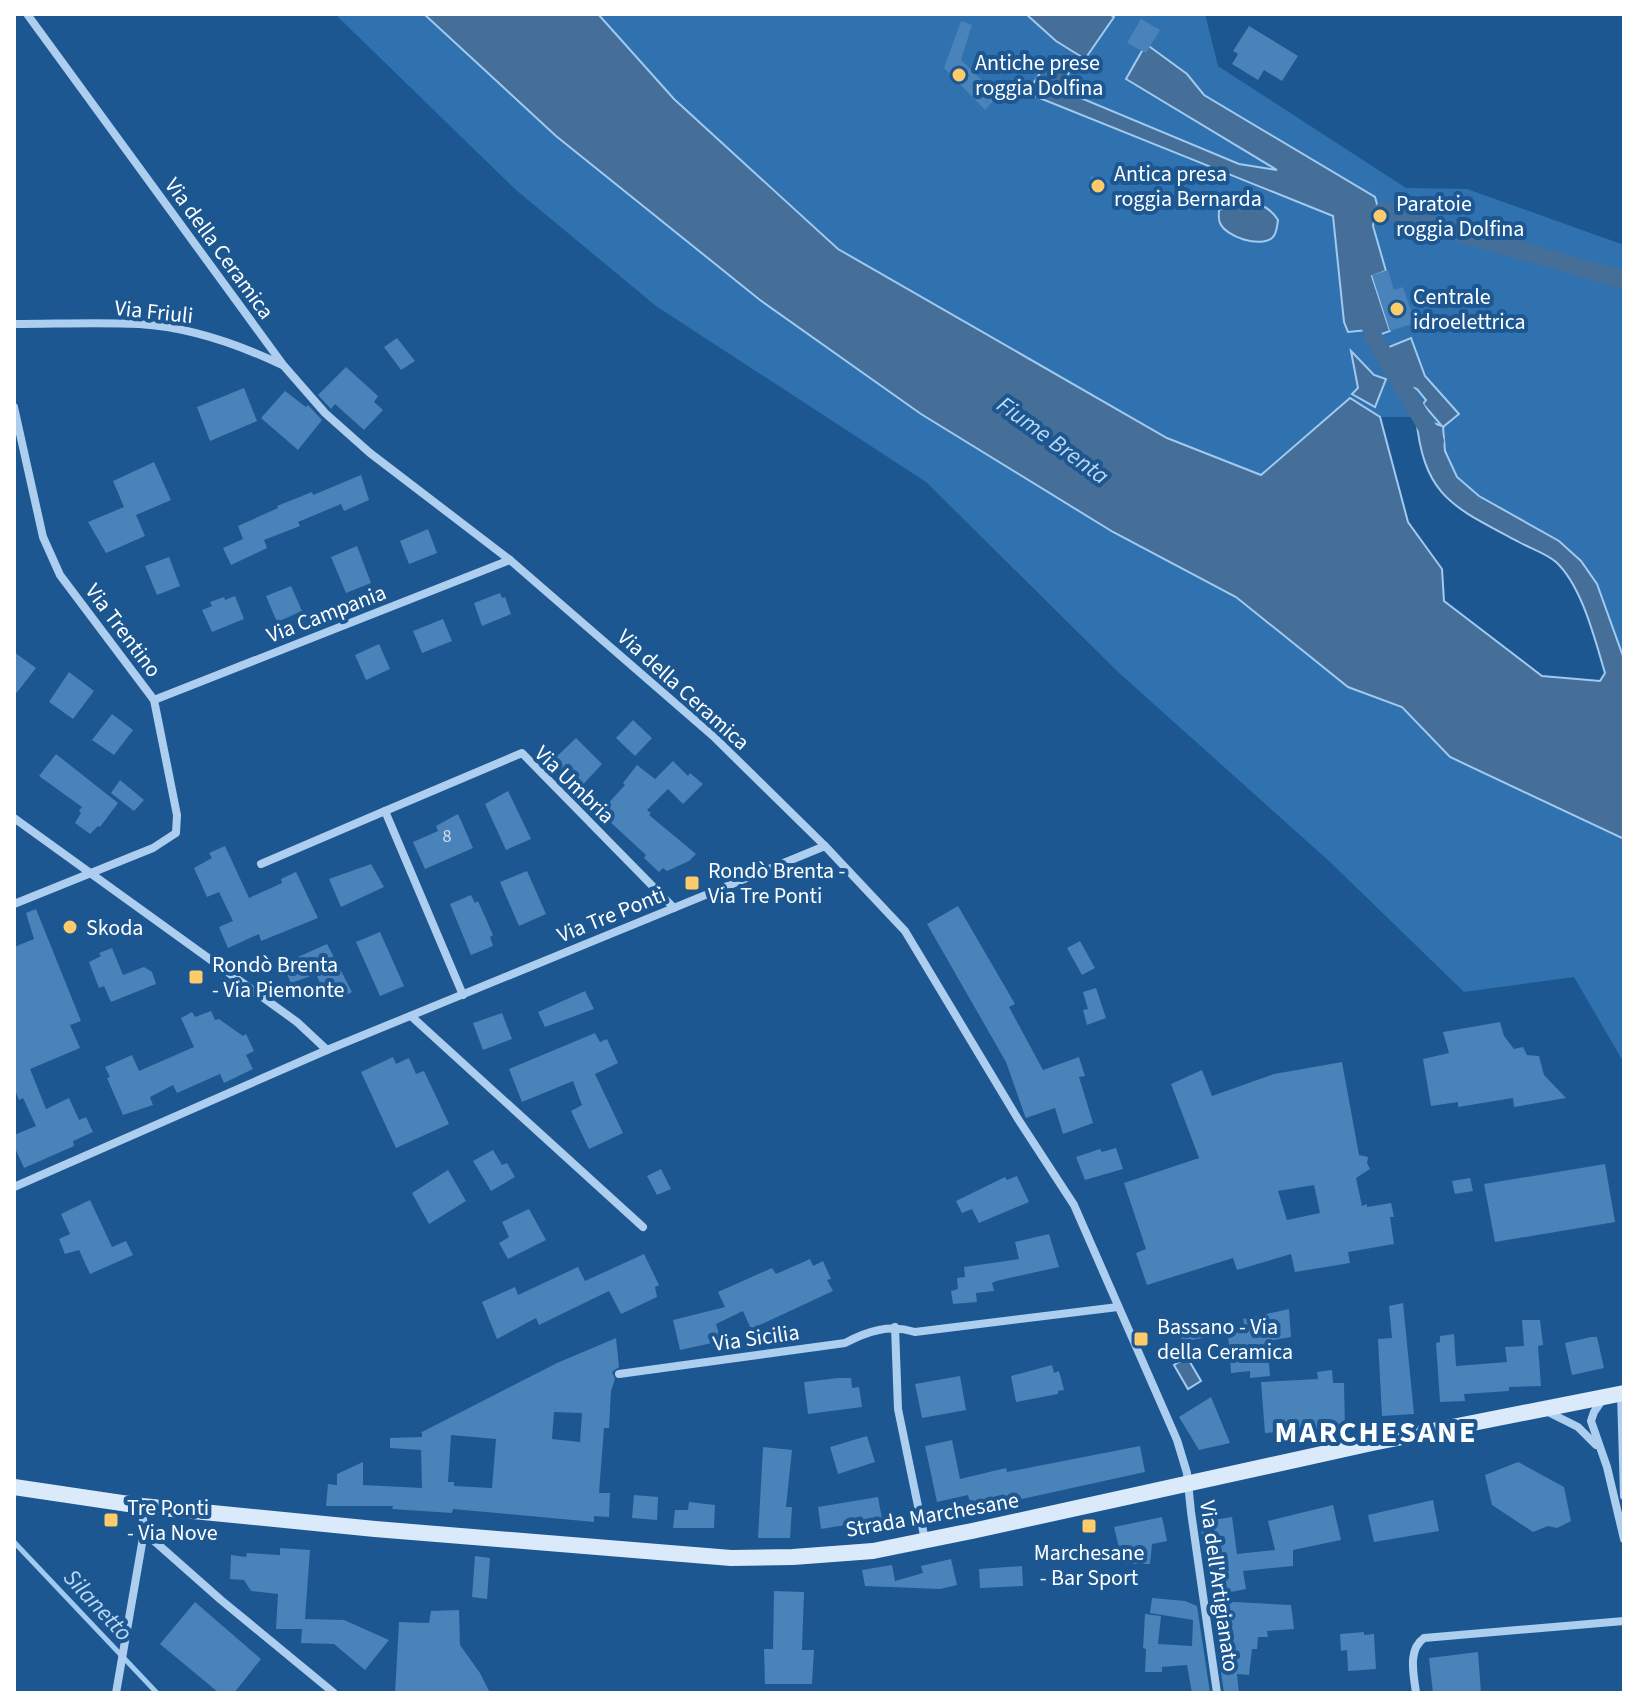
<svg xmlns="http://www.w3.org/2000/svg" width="1638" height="1707" font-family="'Source Sans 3',sans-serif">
<rect width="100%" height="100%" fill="#1c5791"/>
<g fill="#3071af">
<path d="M335 14H424L556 136 760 299 921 414 1113 532 1236 597 1348 687 1401 707 1450 757 1624 839V1063L1574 977 1464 992 1329 861 1118 672 926 482 656 306 516 190Z"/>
<path d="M598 14H1205L1218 66 1406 188 1467 189 1624 245V659L1581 561 1559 541 1479 496 1457 477 1445 451 1443 427 1416 417H1380L1350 398 1261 475 1167 438 838 249 674 99Z"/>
</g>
<g fill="#456e98" stroke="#a0caf0" stroke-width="2">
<path d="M424 14H598L674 99 838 249 1167 438 1261 475 1350 398 1380 417 1408 522 1442 569 1444 601 1542 676 1600 681 1605 673C1595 640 1582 586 1556 562 1546 553 1529 548 1517 541 1452 506 1424 497 1416 417L1442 426 1423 404 1426 400 1417 389 1393 380 1395 374 1384 349 1411 338 1425 376 1459 414 1443 427 1445 451 1457 477 1479 496 1559 541 1581 561 1597 584 1624 659V839L1450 757 1402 707 1348 687 1236 597 1113 532 921 414 760 300 556 136Z"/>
<path d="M1026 14H1109L1114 17 1085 59 1056 41Z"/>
<path d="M1146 44 1187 74 1204 95 1375 197 1377 204 1373 226 1386 271 1372 276 1390 331 1379 335 1368 330 1348 332 1344 322 1333 216 1027 93 1050 58 1069 72C1066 80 1064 87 1071 94L1239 164 1277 170 1126 79Z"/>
<path d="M1237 202C1255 202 1268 204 1278 220 1277 226 1277 234 1272 238 1260 248 1226 237 1220 223 1218 219 1219 214 1219 210Z"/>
<path d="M1351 351 1374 375 1386 379 1375 407 1352 394 1358 388Z"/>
<path d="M1187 1357 1201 1381 1188 1389 1174 1365Z"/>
</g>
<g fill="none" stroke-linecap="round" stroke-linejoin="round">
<path stroke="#a0caf0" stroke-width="5" d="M14 1542 157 1693"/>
<g stroke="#456e98" stroke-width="18">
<path d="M1383 211 1624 280"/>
<path d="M1369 308 1372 335 1435 441"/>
</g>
</g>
<g fill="#4a82ba" fill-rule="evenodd">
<path d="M1141 19 1160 30 1146 53 1127 43Z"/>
<path d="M961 21 972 25 961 60 998 96 985 110 944 68Z"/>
<path d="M1249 26 1298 56 1282 81 1264 70 1258 80 1232 64 1238 54 1233 51Z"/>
<path d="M1091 176 1108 180 1106 192 1088 191Z"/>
<path d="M1388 270 1394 290 1403 287 1415 323 1390 331 1372 275Z"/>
<path d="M397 338 415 361 401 370 384 347Z"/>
<path d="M346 367 378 396 374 402 383 410 364 430 335 404 331 409 318 395Z"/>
<path d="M244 388 257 421 210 441 197 407Z"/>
<path d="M285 391 306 407 308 405 322 420 298 450 261 418Z"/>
<path d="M154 462 171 500 136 515 145 536 106 553 88 522 124 507 113 481Z"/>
<path d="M361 475 369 500 344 511 341 504 298 522 300 526 264 540 267 548 231 565 223 548 243 539 238 526 278 508 277 506 312 492 313 495Z"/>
<path d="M428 529 437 553 409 564 400 541Z"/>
<path d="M357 546 371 583 346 593 331 557Z"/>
<path d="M169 557 180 586 157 595 145 566Z"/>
<path d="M291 586 302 611 277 622 266 596Z"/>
<path d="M500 593 502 598 505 597 511 614 482 626 474 603Z"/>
<path d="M235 596 244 619 212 632 202 610 212 606 210 602 224 597 225 600Z"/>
<path d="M443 619 452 641 422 653 413 631Z"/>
<path d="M379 644 390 669 366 680 355 655Z"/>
<path d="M14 652 36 668 14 696Z"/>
<path d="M69 672 94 691 73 719 49 702Z"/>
<path d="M112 714 133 730 114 755 92 740Z"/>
<path d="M633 720 652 738 635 756 616 738Z"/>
<path d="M576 738 602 764 578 790 550 763Z"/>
<path d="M56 754 118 803 100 827 98 826 90 834 75 823 81 813 79 811 82 807 39 776Z"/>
<path d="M673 761 688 776 690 773 703 784 683 804 668 789 647 810 651 813 649 815 696 854 689 861 667 871 663 868 659 872 644 858 646 855 608 820 612 817 603 809 625 785 623 783 637 765 655 779Z"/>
<path d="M120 780 144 800 134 811 111 793Z"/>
<path d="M508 791 531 839 506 850 485 804Z"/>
<path d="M458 814 473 848 425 869 413 842 438 831 436 826Z"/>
<path d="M225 846 249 898 282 883 281 879 296 872 318 918 261 941 259 934 228 948 219 927 233 921 219 892 207 897 194 868 212 858 209 853Z"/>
<path d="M371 864 384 887 341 907 329 879Z"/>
<path d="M527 871 546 914 519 926 500 882Z"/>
<path d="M471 895 475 903 478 901 493 935 490 937 493 946 471 955 450 904Z"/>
<path d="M958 906 1015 1004 1009 1007 1043 1070 1079 1057 1085 1076 1079 1077 1093 1123 1063 1134 1055 1108 1026 1118 1025 1116 1006 1062 927 924Z"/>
<path d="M36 909 81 1021 70 1025 80 1048 30 1069 46 1109 69 1098 79 1120 86 1117 93 1132 73 1141 74 1146 24 1168 14 1146V1135L36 1126 23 1098 19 1100 14 1088V947L34 939 26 913Z"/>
<path d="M380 932 404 986 380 996 356 942Z"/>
<path d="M1080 941 1095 968 1082 975 1067 948Z"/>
<path d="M327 944 352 992 336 1000 326 996 316 974 291 983 282 964Z"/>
<path d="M112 948 123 975 144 967 152 972 156 984 111 1002 104 986 99 988 89 962 101 956 99 953Z"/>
<path d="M1096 988 1106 1018 1087 1025 1083 1010 1088 1009 1083 992Z"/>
<path d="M585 991 594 1009 545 1027 538 1012Z"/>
<path d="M211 1011 215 1020 219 1019 243 1036 246 1034 254 1051 246 1055 253 1069 224 1083 220 1074 177 1093 173 1085 150 1097 153 1105 123 1115 107 1078 110 1077 105 1067 132 1055 139 1071 194 1047 181 1018 192 1012 195 1017Z"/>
<path d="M502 1013 512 1039 483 1050 473 1023Z"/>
<path d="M1500 1022 1504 1036 1514 1049 1523 1047 1527 1055 1539 1056 1544 1075 1566 1098 1514 1107 1513 1098 1458 1107V1102L1431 1106 1423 1059 1449 1053 1443 1032Z"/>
<path d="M595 1033 600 1042 607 1039 618 1063 595 1074 623 1133 589 1149 571 1111 582 1105 573 1081 522 1102 509 1069Z"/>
<path d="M393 1057 396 1064 409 1058 416 1074 424 1071 449 1124 396 1148 361 1072Z"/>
<path d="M1342 1062 1359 1155 1368 1157 1367 1163 1370 1169 1356 1178 1362 1206 1367 1204V1207L1391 1203 1394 1217H1390L1394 1244 1348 1252 1350 1263 1295 1272 1291 1254 1237 1270 1233 1258 1147 1285 1136 1253 1146 1249 1124 1183 1199 1158 1171 1084 1202 1070 1212 1096 1274 1074ZM1314 1185 1320 1213 1287 1220 1278 1191Z"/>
<path d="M1116 1148 1123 1169 1085 1180 1076 1157 1100 1149 1102 1152Z"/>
<path d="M493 1150 502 1165 507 1163 515 1177 491 1191 473 1161Z"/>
<path d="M1605 1164 1615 1222 1495 1242 1484 1184Z"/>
<path d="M661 1169 671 1189 657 1195 647 1176Z"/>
<path d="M448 1170 466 1201 429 1224 412 1193Z"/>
<path d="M1017 1176 1029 1202 979 1223 972 1209 962 1213 956 1201 1005 1177 1007 1180Z"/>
<path d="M1470 1178 1473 1191 1455 1194 1452 1181Z"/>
<path d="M90 1200 112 1247 126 1241 133 1255 90 1274 79 1250 65 1254 59 1239 70 1234 61 1214Z"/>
<path d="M529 1209 546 1240 508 1259 499 1243 509 1237 502 1222Z"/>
<path d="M1049 1234 1059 1267 996 1281 992 1283 994 1291 976 1293 977 1302 953 1304 951 1291 958 1289 957 1278 965 1277 964 1267 1019 1259 1015 1242Z"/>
<path d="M644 1254 659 1285 655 1287 657 1297 621 1314 609 1291 539 1325 536 1318 497 1339 482 1302 515 1287 518 1295 578 1267 585 1281Z"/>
<path d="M810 1259 813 1266 823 1261 831 1279 827 1280 833 1291 751 1329 743 1311 716 1324 721 1341 680 1350 673 1320 725 1307 718 1292 772 1268 776 1274Z"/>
<path d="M1403 1303 1414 1414 1382 1416 1378 1339 1392 1338 1389 1306Z"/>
<path d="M1289 1309 1291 1337 1267 1341 1270 1376 1250 1378V1371L1231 1373 1228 1333 1246 1331 1243 1319Z"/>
<path d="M1522 1320H1540L1543 1345 1538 1346 1541 1386 1509 1387V1391L1464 1394 1465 1401 1440 1402 1436 1343 1440 1342V1336L1454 1334 1456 1366 1507 1362 1505 1347 1524 1346Z"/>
<path d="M1208 1321 1212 1336 1182 1342 1179 1327Z"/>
<path d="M1591 1337H1597L1604 1368 1572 1375 1565 1343Z"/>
<path d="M616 1338 619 1367 612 1372 615 1379 611 1391 609 1428H604L599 1493H610L609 1517 594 1516V1522L453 1509 452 1513 392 1509 393 1506H326L328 1484 337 1485V1474L363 1462V1485L422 1488 421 1450 390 1448V1438L422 1437V1433H420L557 1363ZM554 1412 582 1413 580 1442 552 1439ZM451 1435 496 1439 492 1488 454 1486V1482H448Z"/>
<path d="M1052 1365 1054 1373 1059 1371 1064 1390 1058 1391V1394L1016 1402 1011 1376Z"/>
<path d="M1332 1370 1333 1383H1344L1345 1427 1265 1433 1261 1382 1318 1379 1317 1372Z"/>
<path d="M960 1376 966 1410 922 1418 915 1384Z"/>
<path d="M838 1378H851L852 1388 859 1387 862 1407 808 1414 804 1382Z"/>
<path d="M1211 1397 1230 1443 1199 1450 1179 1417Z"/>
<path d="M867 1436 875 1462 838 1474 830 1447Z"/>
<path d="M952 1440 960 1479 1006 1468 1007 1472 1140 1446 1145 1472 1013 1501 1012 1497 971 1506 968 1495 937 1502 925 1446Z"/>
<path d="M763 1447 792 1450 786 1507H792L790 1538H758Z"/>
<path d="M1518 1462 1564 1487 1571 1521 1557 1528 1548 1526 1533 1532 1492 1505 1485 1475Z"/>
<path d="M634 1495 658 1497 657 1520 632 1518Z"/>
<path d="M878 1497 882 1519 821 1529 818 1507Z"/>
<path d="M1433 1500 1439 1531 1374 1542 1368 1515Z"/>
<path d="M689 1502 715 1505 714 1528H673L675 1510H688Z"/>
<path d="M1333 1505 1341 1540 1293 1550V1566L1243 1571 1246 1589 1215 1595 1213 1573H1207L1200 1522 1232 1517 1237 1554 1275 1550 1268 1521Z"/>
<path d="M1162 1517 1167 1541 1152 1544 1150 1564H1123L1114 1527Z"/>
<path d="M280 1548 310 1550 305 1619 344 1620 389 1640 365 1670 334 1644 301 1643 302 1629H276L278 1594 251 1591 244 1580 230 1579 231 1555 246 1557 247 1553 280 1555Z"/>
<path d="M475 1556 490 1558 487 1599 472 1597Z"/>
<path d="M951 1559 957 1585 940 1589 865 1586 862 1570 892 1565 895 1581 923 1573 921 1566Z"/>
<path d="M1022 1566 1023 1586 980 1588 979 1569Z"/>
<path d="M774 1591 804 1592 802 1650H814L812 1684H765L764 1649H773Z"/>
<path d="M1152 1598 1185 1601 1197 1606 1210 1693H1192L1187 1665 1162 1667V1672H1145L1146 1649 1143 1648 1145 1614 1161 1616 1158 1644 1192 1646 1193 1620 1150 1613Z"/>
<path d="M1216 1601 1291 1605 1294 1629 1267 1631 1268 1637H1258L1257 1649H1252L1249 1675 1237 1674 1239 1693H1224L1211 1604H1217Z"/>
<path d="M195 1602 261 1659 234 1693H219L160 1644Z"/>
<path d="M459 1610 460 1645 480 1673 490 1693H395L399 1622 429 1623 431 1611Z"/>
<path d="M1364 1632V1635L1374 1634 1376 1669 1348 1671 1347 1650 1341 1651 1340 1634Z"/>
<path d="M1478 1652 1481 1693H1433L1429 1658Z"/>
</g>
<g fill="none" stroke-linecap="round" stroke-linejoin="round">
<g stroke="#adceee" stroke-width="8">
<path d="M27 14 284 366 325 413 370 453 510 560 713 736 825 846 905 931 1018 1119 1074 1205 1177 1440 1187 1473 1191 1512 1217 1693"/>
<path d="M14 324C55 324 98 322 139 324 189 327 238 344 282 365"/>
<path d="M14 407 43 537 60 575 154 700 177 815 176 833 153 848 14 904"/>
<path d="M154 700 510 560"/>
<path d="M385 811 522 753 674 908"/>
<path d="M14 818 297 1022 327 1050"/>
<path d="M261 864 385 811 463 995"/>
<path d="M411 1016 643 1227"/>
<path d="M14 1187 327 1050 825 846"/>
<path d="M895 1327 898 1409 925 1540"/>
<path d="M619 1374 845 1343C868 1331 889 1324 915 1332L1118 1307"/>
<path d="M1621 1393 1624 1496"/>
<path d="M1603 1399 1594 1412 1591 1421 1607 1467 1624 1539"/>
<path d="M1548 1412 1578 1427 1596 1445"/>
<path d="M142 1506 144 1532 221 1600 334 1693"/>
<path d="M116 1693 144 1532"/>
<path d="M1416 1693C1414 1675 1407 1650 1424 1638L1624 1621"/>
</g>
<path stroke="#daeafa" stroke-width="16" d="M14 1487 142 1506 375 1529 731 1558 793 1557 873 1551 972 1531 1372 1443 1624 1393"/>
</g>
<g fill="#fecb6b" stroke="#1c5791" stroke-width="3">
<circle cx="959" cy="75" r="8"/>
<circle cx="1098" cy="186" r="8"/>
<circle cx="1380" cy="216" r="8"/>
<circle cx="1397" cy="309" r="8"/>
<rect x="684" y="875" width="16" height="16" rx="4"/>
<circle cx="70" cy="927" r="8"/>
<rect x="188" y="969" width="16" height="16" rx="4"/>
<rect x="1133" y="1331" width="16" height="16" rx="4"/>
<rect x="103" y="1512" width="16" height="16" rx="4"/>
<rect x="1081" y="1518" width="16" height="16" rx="4"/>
</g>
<g text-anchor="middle" stroke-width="8" stroke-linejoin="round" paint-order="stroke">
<g font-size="18" fill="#d2e0ee">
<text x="447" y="842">8</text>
</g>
<g font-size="22" fill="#fff" stroke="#1c5791" text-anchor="start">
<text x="975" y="70">Antiche prese<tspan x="975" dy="25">roggia Dolfina</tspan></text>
<text x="1114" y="181">Antica presa<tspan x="1114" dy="25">roggia Bernarda</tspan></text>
<text x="1396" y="211">Paratoie<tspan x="1396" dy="25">roggia Dolfina</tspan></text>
<text x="1413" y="304">Centrale<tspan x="1413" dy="25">idroelettrica</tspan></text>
<text x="708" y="878">Rondò Brenta -<tspan x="708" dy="25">Via Tre Ponti</tspan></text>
<text x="86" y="935">Skoda</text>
<text x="212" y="972">Rondò Brenta<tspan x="212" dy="25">- Via Piemonte</tspan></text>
<text x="1157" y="1334">Bassano - Via<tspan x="1157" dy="25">della Ceramica</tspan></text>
<text x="127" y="1515">Tre Ponti<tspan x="127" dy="25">- Via Nove</tspan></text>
<text x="1089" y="1560" text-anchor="middle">Marchesane<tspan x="1089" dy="25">- Bar Sport</tspan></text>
</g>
<g font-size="22" fill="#fff" stroke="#1c5791">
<text transform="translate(220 248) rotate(54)" y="8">Via della Ceramica</text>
<text transform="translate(154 311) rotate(6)" y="8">Via Friuli</text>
<text transform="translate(326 613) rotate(-21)" y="8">Via Campania</text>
<text transform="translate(124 630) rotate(53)" y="8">Via Trentino</text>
<text transform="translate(684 689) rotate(42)" y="8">Via della Ceramica</text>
<text transform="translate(575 784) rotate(44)" y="8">Via Umbria</text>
<text transform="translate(611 914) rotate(-22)" y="8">Via Tre Ponti</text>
<text transform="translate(756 1337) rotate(-8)" y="8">Via Sicilia</text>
<text transform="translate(932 1514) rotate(-10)" y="8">Strada Marchesane</text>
<text transform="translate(1220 1586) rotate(82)" y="8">Via dell'Artigianato</text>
</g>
<g font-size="24" font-style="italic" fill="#b9d8f5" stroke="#1c5791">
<text transform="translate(1053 440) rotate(36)" y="8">Fiume Brenta</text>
<text transform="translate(98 1605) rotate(47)" y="8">Silanetto</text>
</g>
<g font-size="30" font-weight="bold" letter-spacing="2" fill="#fff" stroke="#1c5791">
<text x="1376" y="1442">MARCHESANE</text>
</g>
</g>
<rect width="1638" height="1707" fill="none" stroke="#ffffff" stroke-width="32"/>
</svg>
